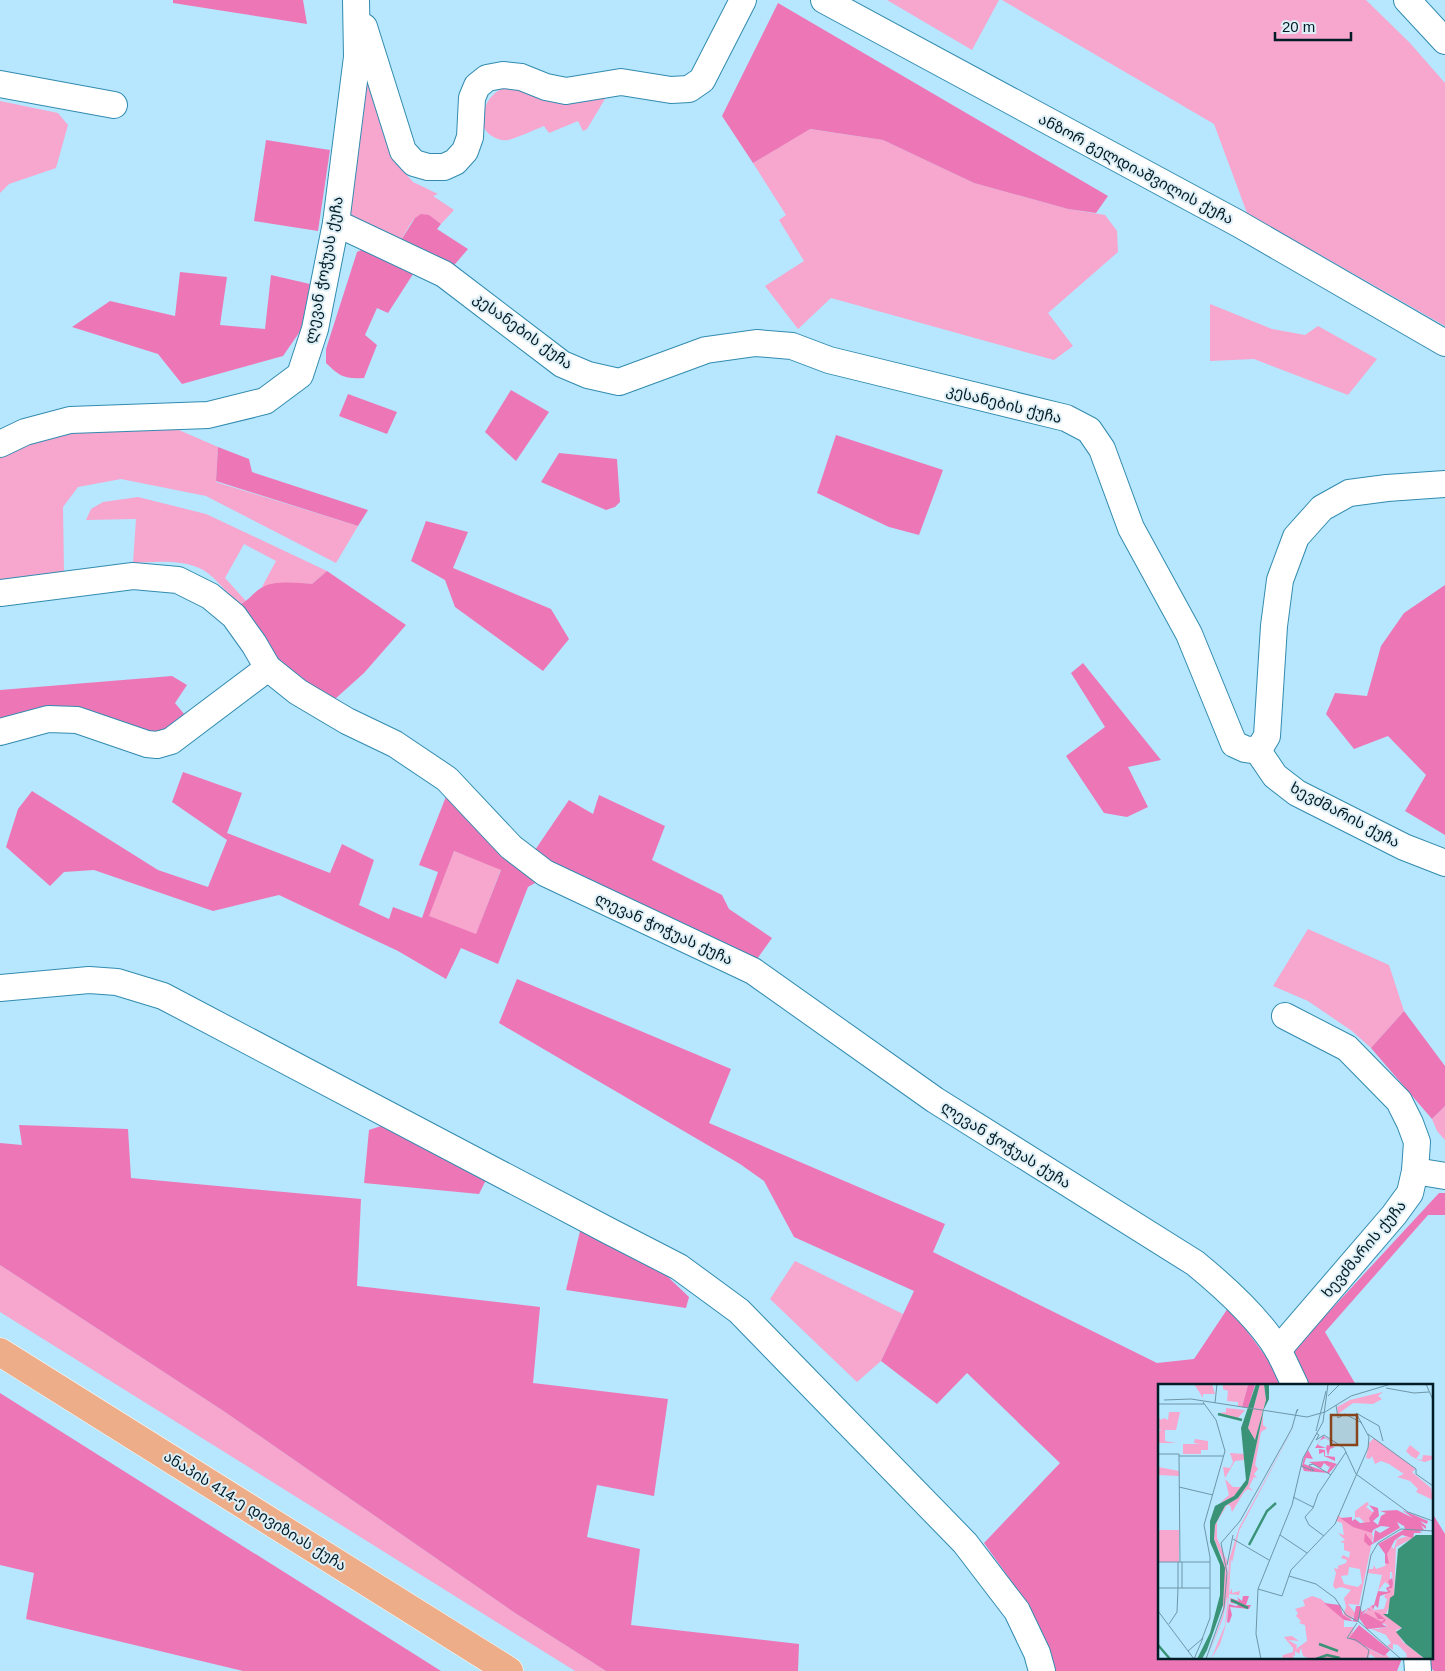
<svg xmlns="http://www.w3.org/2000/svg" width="1445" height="1671" font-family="Helvetica,'Noto Sans Georgian',sans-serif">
<rect width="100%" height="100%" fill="#b6e7fe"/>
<g fill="#f7a6ce">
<path d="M887 0H999L972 50Z"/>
<path d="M1002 0H1366L1410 43 1445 83V326L1247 213 1214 124Z"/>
<path d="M363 53 399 166 413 182 438 194 433 196 454 210 441 224C416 204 413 220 400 242L351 220 348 213Z"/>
<path d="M514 88 608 94 587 129 583 131 578 121 549 133 544 126C533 130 520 137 508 140 499 142 485 134 483 125 479 113 490 93 502 89 505 88 510 88 514 88Z"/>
<path d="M0 101 58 113 68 125 56 168 9 184 0 193Z"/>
<path d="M809 129 883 140 974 183 1068 209 1105 215 1117 231 1118 252 1048 313 1073 346 1054 360 831 298 798 329 765 286 804 261 779 220 786 215 753 163Z"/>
<path d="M1210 304 1272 329 1305 335 1318 326 1377 359 1348 395 1254 359 1210 361Z"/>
<path d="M165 424 218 447 216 482 358 526 336 563 206 496 121 479 78 487 63 507 64 572 0 580V457L31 442 84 429Z"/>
<path d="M138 497 206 514 327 571 312 584 285 583 262 587 276 561 244 544 225 578 246 601 239 605C229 595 220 583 209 574 189 558 156 562 133 563L136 519 86 520 91 509 103 502Z"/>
<path d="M454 851 501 869 476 935 428 916Z"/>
<path d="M1308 929 1389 965 1404 1011 1371 1048 1352 1031 1308 1001 1273 986Z"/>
<path d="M1445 1106V1140L1437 1131 1432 1119Z"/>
<path d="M795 1261 903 1314 881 1361 857 1382 770 1299Z"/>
<path d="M0 1265 225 1412 515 1613 606 1671H575L0 1312Z"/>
</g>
<g fill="#ed77b6" fill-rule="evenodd">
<path d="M173 0H303L307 24 173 3Z"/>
<path d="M778 3 1108 196 1096 213 1068 209 974 183 883 140 810 129 753 163 722 116Z"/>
<path d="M266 140 330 150 318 231 254 221Z"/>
<path d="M421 214 429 215 441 224 437 229 468 249 450 270 400 242 415 218Z"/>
<path d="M367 247 415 271 388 313 377 308 365 335 377 345 364 378C345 379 340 377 326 363V349L357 252Z"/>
<path d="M180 272 227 277 220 325 265 329 271 275 310 284 301 330 283 356 182 384 158 354 72 327 110 301 175 316Z"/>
<path d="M511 390 549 412 516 461 485 432Z"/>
<path d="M348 394 397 412 387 434 339 416Z"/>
<path d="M836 435 943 470 919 535 889 527 817 493Z"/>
<path d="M218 447 249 459 252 472 368 510 358 526 216 481Z"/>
<path d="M559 453 617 459 620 502 615 507 606 510 541 482Z"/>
<path d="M426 521 468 532 453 568 551 609 569 639 543 671 455 607 445 580 411 561Z"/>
<path d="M327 571 406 625 364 673 335 699 294 677 271 652 239 605C248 601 253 593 261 588 274 580 298 583 312 584Z"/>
<path d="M1445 585V835L1405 811 1426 775 1388 736 1354 749 1326 714 1335 693 1367 696 1381 646 1404 613Z"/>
<path d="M1083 663 1161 760 1128 767 1148 807 1127 817 1104 813 1066 756 1105 727 1071 673Z"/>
<path d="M172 676 187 685 175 703 190 721 161 735 0 723V690Z"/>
<path d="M183 772 242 793 227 833 330 873 342 844 374 860 359 905 389 919 393 907 422 918 438 872 419 865 449 789 542 879 528 887 498 964 461 948 446 979 398 951 279 895 213 911 94 870 64 872 50 886 6 847 18 809 32 791 158 870 208 887 227 840 172 802ZM454 851 501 870 476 934 429 916Z"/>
<path d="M599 795 665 826 652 860 722 895 729 909 772 938 757 959 566 871 535 850 569 800 593 814Z"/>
<path d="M517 979 731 1069 709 1123 945 1224 933 1252 1157 1363 1194 1359 1228 1308 1241 1323 1287 1385H1159V1657H1400L1401 1661 1397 1671H1054L1045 1643 1017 1589 984 1543 1060 1463 967 1373 937 1404 881 1361 914 1291 794 1237 764 1181 740 1164 499 1023Z"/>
<path d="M1404 1011 1445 1066V1106L1432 1119 1371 1048Z"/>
<path d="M19 1125 128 1129 131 1178 361 1199 357 1286 540 1307 533 1383 668 1399 654 1496 597 1485 587 1537 640 1549 631 1625 799 1644 798 1671H606L515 1613 225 1412 0 1265V1143L22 1145Z"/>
<path d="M381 1126 486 1180 479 1194 364 1183 369 1130Z"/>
<path d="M1439 1193H1445V1215H1428L1325 1332 1356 1385H1305L1290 1354Z"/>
<path d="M580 1231 667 1276 689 1297 686 1308 566 1290Z"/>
<path d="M0 1393 441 1671H243L26 1619 34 1573 0 1565Z"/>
<path d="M1431 1511 1445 1534V1671H1434L1431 1668 1429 1657H1431Z"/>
</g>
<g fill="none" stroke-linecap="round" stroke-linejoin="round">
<defs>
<g id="minor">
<path d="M824 0 1239 224 1445 343"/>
<path d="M1407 0 1445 41"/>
<path d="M364 27 403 151 414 163 428 167H444L455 162 465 151 470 137 472 98 477 86 487 78 503 75 521 77 546 87 566 91 621 82 671 90 689 89 702 80 743 0"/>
<path d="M0 84 114 105"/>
<path d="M336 223 444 274 562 364 588 375 619 382 706 350 756 343 792 346 829 360 1066 418 1089 430 1102 449 1131 528 1189 634 1234 744 1245 749 1258 751"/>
<path d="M0 444 25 432 70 420 208 415 265 401 300 375 315 329 336 223 357 57 356 0"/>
<path d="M0 593 133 576 178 580 210 596 234 616 254 644 268 668 298 692 347 721 395 744 447 779 511 847 545 873 753 971 935 1100 1195 1263C1223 1286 1259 1318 1278 1350 1284 1361 1289 1373 1295 1385"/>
<path d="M0 732 48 719 77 720 147 744 157 745 171 741 268 668"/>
<path d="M1258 751 1267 736 1274 626 1280 580 1296 537 1322 508 1349 493 1387 488 1445 484"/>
<path d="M1258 751 1275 776 1297 793 1404 847 1445 863"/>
<path d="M0 988 89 980 117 982 163 996 609 1231 679 1267 739 1311 965 1543 1017 1611 1037 1653 1042 1671"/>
<path d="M1415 1171 1445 1176"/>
<path d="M1278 1350 1394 1215 1410 1193 1415 1171 1417 1142 1410 1123 1399 1101 1347 1048 1285 1016"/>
<path d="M1417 1657 1418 1671"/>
</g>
<path id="major" d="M0 1352 509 1671"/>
</defs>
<use href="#minor" stroke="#328baf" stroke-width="28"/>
<use href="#major" stroke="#fff" stroke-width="29"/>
<use href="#minor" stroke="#fff" stroke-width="26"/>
<use href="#major" stroke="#ecad88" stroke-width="28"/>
</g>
<g text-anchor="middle" stroke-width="4" stroke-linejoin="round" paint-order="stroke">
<g font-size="15" fill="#011c27" stroke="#dfeff6">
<text transform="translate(1136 169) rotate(28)" y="5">ანზორ გელდიაშვილის ქუჩა</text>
<text transform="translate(324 270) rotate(-79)" y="5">ლევან ჭოჭუას ქუჩა</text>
<text transform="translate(523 331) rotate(36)" y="5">კესანების ქუჩა</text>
<text transform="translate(1004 404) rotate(14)" y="5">კესანების ქუჩა</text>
<text transform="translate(1345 815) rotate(28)" y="5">ხევძმარის ქუჩა</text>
<text transform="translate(664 929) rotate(25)" y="5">ლევან ჭოჭუას ქუჩა</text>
<text transform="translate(1006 1145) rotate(32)" y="5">ლევან ჭოჭუას ქუჩა</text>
<text transform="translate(1364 1249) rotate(-50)" y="5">ხევძმარის ქუჩა</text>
<text transform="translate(255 1511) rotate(32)" y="5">ანაპის 414-ე დივიზიას ქუჩა</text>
</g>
</g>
<g transform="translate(1158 1384)">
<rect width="275" height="275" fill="#b6e7fe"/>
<path d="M36 0H54L57 10H45V14ZM65 0H98L90 1 84 23 80 22V18L69 17 70 7 65 5ZM102 0H106L108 16 97 56 91 50 90 44ZM225 8 220 12 224 15 215 20 195 19 180 30 179 23 192 16ZM68 24 87 26 80 34 61 29 68 28ZM11 28H22L18 46H7V57L18 59H0V47L4 46 0 45V32L3 36 6 34 10 36ZM105 29V41L109 44 103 48 97 81 100 85 96 90 99 94 96 93 91 103 95 107 90 105 86 108 74 128 72 121H69L59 138V154L69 177 70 196 71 176 81 144 138 39 81 147 74 179 73 174 71 210 74 204V209L82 207 81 211 71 210 70 227 67 244 62 260 53 275 67 241 70 214H69L65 234 51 270 65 230V176L56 155 57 141 67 122 80 114 90 100ZM216 54 258 85 254 88 273 104 275 116 258 108 260 105 252 97 239 93 246 90 231 80 223 77 217 80 214 72 212 75 208 74 211 59ZM37 55 50 57V66H43V70H25V60H42L36 59ZM252 61 262 69 258 75 264 76 265 71 275 72V75L267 78 260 76 253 72 248 67ZM72 69 86 70V76L77 77 67 94 65 83 72 84 75 78ZM0 83 21 87V92L0 91ZM67 95 75 103H84L75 113 62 119 71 111ZM209 118 211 120 208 123 216 129 212 138 208 140 201 133 197 134V127ZM180 131 191 140 214 149 215 153 201 221 190 220 198 230 192 236 185 231 188 223 186 214 193 206 183 203 177 205 175 201 178 189 176 184 180 185V182L188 179 189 176 183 174 185 171 191 174 192 168 186 166V159L182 158 187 156 180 149 186 151 184 139 178 137ZM191 183 202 185 204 199 200 203 186 200 183 192 190 191ZM0 146H21V178H0ZM253 151 255 154 238 163 236 211 228 230 244 244 238 246 245 258 267 275 245 274 249 273 248 269 240 261 235 260V266L229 262 233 259 228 251 211 244 220 245 229 243 228 241 211 232H204L214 221 215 226 226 225 229 215 226 213 235 199 234 188H232V202L227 198 220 207 224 191 210 189V185H215L216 181 218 185 227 182 230 166 233 162 236 165 239 155 237 156ZM154 212 163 215 186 236V243H196L193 255 225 272 228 270 232 275H219L212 270 210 275H152L145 272 143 264 141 270 137 267V272L134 271 137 275H129L128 272V275H124L125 271 135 268V264L126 253 134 252 141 257 130 256 139 261 138 265 149 257 147 241 141 239 143 237 138 232 140 229 137 225 147 222 145 216Z" fill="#f7a6ce" fill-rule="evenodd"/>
<path d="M90 1H97L90 24 84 23ZM159 50 150 66 155 75 148 74 146 80 169 88 173 81 171 83 166 79 163 84 151 78 169 77 179 80 171 89 146 87 144 82 146 73ZM165 52 187 66 167 54 161 57 160 61 168 64 169 61 177 63 172 65 170 72 177 73V77L166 72V68L161 70V65L167 66V72H170L168 64H157ZM211 121 220 124 221 132 215 137 220 141 223 132 228 129 222 127 239 126 255 134 244 126 270 137 269 140 262 137 268 142V145L263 141 266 146 261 148 265 149H256L255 154 244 151 237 156 229 170 231 180 227 179V170L220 160 247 145 246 142 239 138 242 144 211 162 206 157 207 149 215 159 217 146 222 149 232 143 223 142 215 146 214 149 195 143 182 134 194 133V137L197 135 202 139 212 138 211 134 216 127ZM233 187 235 199 234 204 230 205 233 208 222 212 220 224 217 221 215 226 214 222 210 224 213 227 209 225 204 231 207 229 224 238 226 235H220L216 228 220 229 228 236 224 240 229 243 209 245 201 234 199 238 186 236 166 219 182 221 185 231 195 237 198 222H202L204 228 215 221H216L220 207 230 208 228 204 232 202 230 197 234 194ZM85 212H91L88 221H93L91 225 72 223 74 231 71 239 69 238 71 220 78 222 82 220 73 219 72 214 81 217 79 213 84 217ZM201 241 232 266 226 272 191 254Z" fill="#ed77b6"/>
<path d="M98 0H102L90 44 97 56 108 16 106 0H111V15L106 25 90 100 80 114 67 122 57 141 56 155 67 184 65 221 49 266 44 275H39L52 249 62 211V181L52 158V137L57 122 76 112 88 96 83 44ZM258 151H275V275H267L248 260 238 248 244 244 225 230H230L232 214 236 211 240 165Z" fill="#3a9376"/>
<path fill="none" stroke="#3a9376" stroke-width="2.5" d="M60 30 84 36M91 161 109 127 118 119M73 216 90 224M161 260 180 267M0 261 12 275M158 275 169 271 182 274"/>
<path fill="none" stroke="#6e96a8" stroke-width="1" d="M268 0 275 16M228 4 256 9 271 8M170 12 182 0M6 16 33 15 149 33 167 28 193 12 233 0M57 19 59 0M0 20H46M178 21 180 34 187 30 204 39M198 29 221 42 225 57M158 47 168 7M158 49 161 51 158 56 166 51 186 64 198 90 250 128 275 137M210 50 258 85V90L275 102M0 70H21L22 178M21 72H65M143 82 156 87 151 81 155 80 173 91M21 103 55 111M135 113 155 123M122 151 149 169M166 152 151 141 147 133 155 124 160 110 188 68M75 155 111 176M0 178H52M24 178V204M69 181 75 151M131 192 158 200 177 214 188 231 201 238M0 204H52M20 204V178M100 205 124 212 133 186 177 140 210 64 211 53 198 29M0 227 36 275 45 254M199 239 189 254 198 256 211 266 209 275M11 240 19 228 20 204M30 267 44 255 52 234V173L46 141 67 67 58 36 45 18M48 275 66 224 69 189 63 159 82 137 128 55 134 44 139 26 140 25 138 29M103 275 98 250 100 205 134 121 145 74 165 38 170 0M243 275 200 237 213 171 220 159 243 145 275 147"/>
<path fill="#88431a" fill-opacity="0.15" stroke="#88431a" stroke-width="2.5" d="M173 31H199V61H173Z"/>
<rect width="275" height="275" fill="none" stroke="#011c27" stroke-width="2.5"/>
</g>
<path d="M1275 32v8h76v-8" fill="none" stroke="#011c27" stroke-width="2.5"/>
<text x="1282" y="32" font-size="15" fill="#011c27" stroke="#dfeff6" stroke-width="4" paint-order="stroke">20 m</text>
</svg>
